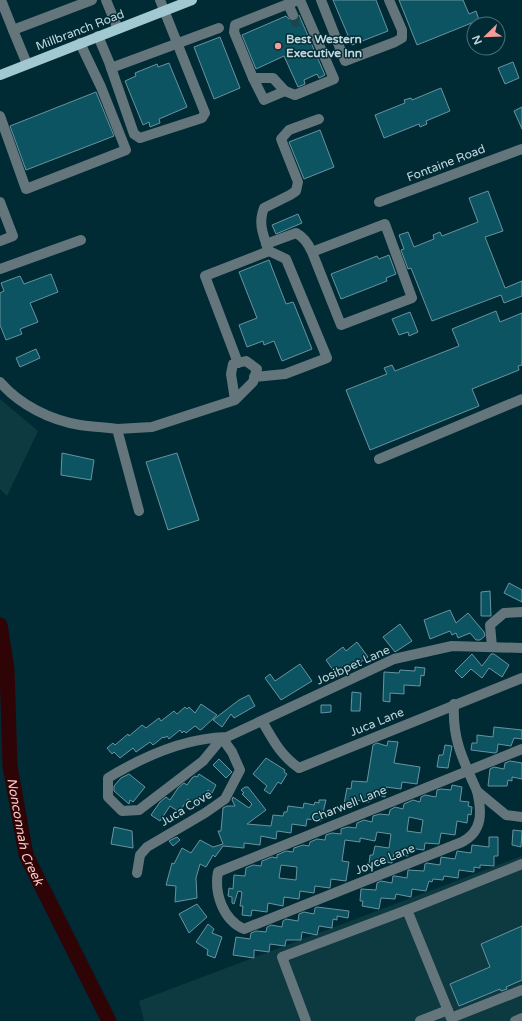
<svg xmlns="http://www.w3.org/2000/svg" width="522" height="1021" font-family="'Varela Round',sans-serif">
<rect width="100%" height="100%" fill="#002b35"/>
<g fill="#0d3941">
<path d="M0 399 38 431 7 496 0 489Z"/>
<path d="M522 856V1021H144L139 1001Z"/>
</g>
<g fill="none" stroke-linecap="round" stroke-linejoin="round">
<path stroke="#2e0407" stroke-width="15" id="s1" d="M0 625 7 669 10 766 26 855 109 1021"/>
</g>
<g fill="#0d5463" stroke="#68939f" fill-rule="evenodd">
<path d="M333 0H376L388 31 352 45Z"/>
<path d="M399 0H463L469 14 476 11 479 20 417 45Z"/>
<path d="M299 15 325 75 319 78 317 74 304 80 305 84 298 87 284 56 256 69 242 35 286 16 290 20 295 21Z"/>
<path d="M220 37 240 88 214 99 194 47Z"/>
<path d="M513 62 519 78 505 84 498 68Z"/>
<path d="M169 63 187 107 159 119 160 123 150 127 149 122 143 125 125 81 136 76 135 73 157 64 158 67Z"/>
<path d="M441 88 450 111 426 121 427 124 420 127 419 124 384 138 375 115 405 103 404 100 411 98 412 100Z"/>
<path d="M96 92 114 136 26 170 10 126Z"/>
<path d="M522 107V129L514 111Z"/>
<path d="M320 130 334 167 304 179 289 142Z"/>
<path d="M488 191 503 231 485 237 505 288 522 281V296L504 303 501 295 432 321 411 268 408 269 401 250 404 249 399 235 408 232 414 247 434 239 433 235 440 232 442 236 478 222 469 198Z"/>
<path d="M298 214 302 223 276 234 272 225Z"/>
<path d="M389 255 396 274 386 278 387 281 341 299 331 274 377 256 379 259Z"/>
<path d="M269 260 286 304 293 302 294 304 312 349 282 361 274 341 264 345 263 341 247 347 239 325 257 318 239 272Z"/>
<path d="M51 274 58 292 30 303 38 322 20 329 22 334 6 340 0 325V293L4 291 1 283 20 276 24 284Z"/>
<path d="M496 311 500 322 522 313V365L518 366 519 370 472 389 479 406 370 450 346 390 387 374 384 368 392 365 395 371 459 346 452 329Z"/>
<path d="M410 312 418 332 409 336 408 332 399 335 392 319Z"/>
<path d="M36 349 40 358 20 367 16 358Z"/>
<path d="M62 453 94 460 91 480 61 475Z"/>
<path d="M177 453 199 520 168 530 146 462Z"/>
<path d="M509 583 522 590V602L504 593Z"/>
<path d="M490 591 491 616H481V592Z"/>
<path d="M450 610 456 623 468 613 484 632 485 636 480 640H476L470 633 458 638 456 633 452 635 450 631 430 639 424 620Z"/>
<path d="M400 624 412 641 395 652 383 637Z"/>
<path d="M357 642 368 657 338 677 326 660 343 647 346 651Z"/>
<path d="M472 654 482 666 491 654H494L509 665 502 677 489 668 482 678 471 669 462 678 455 671Z"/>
<path d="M300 664 312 681 281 700 265 678 270 674 275 681Z"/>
<path d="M415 667 425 668 424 676 421 675 420 686 404 685V694L390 693V702L383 701 384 672 399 673 400 670 415 671Z"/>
<path d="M352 692 361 693 360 711H351Z"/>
<path d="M249 695 255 706 234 718 231 714 222 727 213 720 239 700Z"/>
<path d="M201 704 217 715 202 729 200 730 195 726 186 733 184 731 182 733 180 730 169 739 167 736 164 738 163 737 153 745 150 742 136 752 133 748 120 758 114 752 112 754 107 748 113 743 115 745 128 734 129 736 142 725 146 728 159 718 161 721 174 711 177 714 185 707 187 709 189 707 195 713Z"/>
<path d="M321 705H331V712L321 713Z"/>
<path d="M494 727 522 730V739L514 738 511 746 498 744 497 752 495 753 471 750 472 743H477V735L493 737Z"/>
<path d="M388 741 398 742 394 763 420 767 417 784 402 782 401 789 386 787 385 797 370 794 369 802 355 800 354 805 344 804 347 788 351 789 352 781 367 782 373 745 377 743 387 746Z"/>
<path d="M445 745 452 746 448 768 437 767 439 755H443Z"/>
<path d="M266 758 285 770 284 772 287 774 281 784 278 782 270 794 264 790 267 786 253 774Z"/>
<path d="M219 759 232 772 226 778 213 765Z"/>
<path d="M510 761 522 763V779L512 777V781L508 780 507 786H488L490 769 494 767 504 769 505 763Z"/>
<path d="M129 774 145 787 133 802 130 800 129 804 114 791V786L121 778Z"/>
<path d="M199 774 216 785 212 793 208 790 198 805 188 799 179 812 170 806 160 821 151 815 160 802 166 797 170 800 178 788 184 783 187 785 192 778 195 776 197 777Z"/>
<path d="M452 785 462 787 460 801 469 802 468 806 472 807 471 815 468 814 467 823 457 821 455 835 441 833 439 844 425 843 424 850 409 848 408 856 394 854 392 863 378 861 377 865 369 864 370 855H373L375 846 389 848 391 834 377 832 375 841 360 838V842L345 840 342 861 349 862 346 881 331 879 330 888 315 886 314 893 300 891 299 899 284 897 283 906 268 903 267 912 252 910 251 916 242 915 243 906H240L242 892 238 891 234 904 232 903V897L228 896 229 888 233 889 234 875 245 876 246 868 253 865 261 866 262 861 272 857 277 858V855L286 851 293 852 294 848 303 845 309 846 310 842 317 839 325 840 326 835 332 833 341 834V829L348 827 356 828 357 823 364 820 372 822 373 816 380 814 389 815 390 810 395 807 403 809 404 804 413 800 420 802 421 797 425 795 436 797 437 790 441 789 451 790ZM409 817 423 820 421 833 407 831ZM281 865 297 867 296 880 279 878Z"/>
<path d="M245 787H248L266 810 247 824 271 826 273 815 283 816 284 812H287L288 806 303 808 304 803 314 805 315 802 319 803V800H326L321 821 307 819 306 826 292 824 291 833 277 831 276 839 261 836 260 845 244 843V848L223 846 215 857 213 855 206 867 200 864 196 878 197 898 175 902 176 886 166 885 172 863 174 864 182 848 191 853 200 840 213 847 223 844 218 831H221L223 808 227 806H235L232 800 233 797 249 808 252 804 242 794 244 793 241 790Z"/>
<path d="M114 827 132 831 133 848 111 844Z"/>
<path d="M513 830 522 831 521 847 512 845Z"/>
<path d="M177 837 180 840 173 846 169 841Z"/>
<path d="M489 837H498V856H494V866L480 865V868L474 867V872L459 870 458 878 444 876 443 880 433 879 432 882 429 881 426 891 412 889 411 897 396 894 395 899 381 898 379 909 362 906 363 901H360L361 889 376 890 377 883 381 881 392 883 393 876H395L407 878 408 870 424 871 425 864 427 863 440 865 441 857 455 859 457 851 471 853 472 845 489 847Z"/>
<path d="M197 904 207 917 189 933 179 914Z"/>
<path d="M317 907 349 911 348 918 337 916V920L333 919 332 928 319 926 317 935 302 932 301 940H286L285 946 270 944 269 952 254 950V958L233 955 236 937 250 939 251 933 256 931 266 932 267 927 271 925 282 927 283 921 286 919 298 921 299 914 304 912 314 914 315 908Z"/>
<path d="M208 924 214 929 212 933 222 937 215 958 207 955 208 950 196 942Z"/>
<path d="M522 926V980L506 987 507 989 501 991 500 989 459 1006 450 984 490 967 481 944Z"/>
</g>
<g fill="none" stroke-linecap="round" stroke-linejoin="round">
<path stroke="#1d454e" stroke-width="10" stroke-dasharray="10 5" stroke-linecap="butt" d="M293 15 296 22 302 20"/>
<g stroke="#64767b" stroke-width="10">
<path d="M1 0 13 30"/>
<path d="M106 0 118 29"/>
<path d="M298 0 235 25 234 32 253 78H273L285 91 295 95 334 79 300 0"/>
<path d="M321 0 345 61 395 42 402 38V30L389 0"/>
<path d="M288 4 293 15"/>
<path d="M98 36 109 62 134 134 140 138 202 118 205 113 160 0"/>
<path d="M27 64 13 30 92 0"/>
<path d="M111 68 219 28"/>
<path d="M253 78 264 100 285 91"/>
<path d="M0 116 26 189 126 150 101 87 80 43"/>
<path d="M0 202 13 236 0 241"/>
<path d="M379 202 522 149"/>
<path d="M266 244 296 233C304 237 308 243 312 252L341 325 412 298 385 224 312 252"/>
<path d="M268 249C263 234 258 223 264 208L290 195 296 191 298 182 281 139 289 130 319 119"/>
<path d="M0 269 81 240"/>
<path d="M238 363 205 276 269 251 286 259 327 358 285 374 254 377"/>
<path d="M0 382C20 405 50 420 80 425 92 427 104 427 117 429L139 511"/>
<path d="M117 429 152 427 235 400 253 382 257 369 246 361 233 364 231 374 235 400"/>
<path d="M379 459 522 399"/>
<path d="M492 647 490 625 504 613 522 612"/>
<path d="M454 704C452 739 463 760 477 791"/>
<path d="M262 721C273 740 281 756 299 768L522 678"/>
<path d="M227 737C185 738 144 756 108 778V797L122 811 139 810 203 761 222 738 227 737 394 659 452 646 522 648"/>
<path d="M522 749 218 872C214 893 223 920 244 929L462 842C483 831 482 812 477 791L506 815 522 817"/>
<path d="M522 864 407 910 451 1018 522 990"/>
<path d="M137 873 140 855 147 847 205 813 225 799 240 770 232 752 222 738"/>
<path d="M306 1021 282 957 407 910"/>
<path d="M420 1021 448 1010"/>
<path d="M515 1021 522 1018"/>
</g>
<path stroke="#a2c8d2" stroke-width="10" d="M0 75 192 0"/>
</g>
<circle fill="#f59b99" stroke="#002b35" stroke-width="1.5" cx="278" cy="46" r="4"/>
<g text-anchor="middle" stroke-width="3" stroke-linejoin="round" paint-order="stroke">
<g font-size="12" fill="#c1d7dd" stroke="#002b35">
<text transform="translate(80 30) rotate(-21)" y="4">Millbranch Road</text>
<text transform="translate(446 163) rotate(-21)" y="4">Fontaine Road</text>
<text transform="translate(353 665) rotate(-24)" y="4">Josibpet Lane</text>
<text transform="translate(377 722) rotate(-22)" y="4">Juca Lane</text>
<text transform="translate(349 804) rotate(-22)" y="4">Charwell Lane</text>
<text transform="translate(186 808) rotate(-31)" y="4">Juca Cove</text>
<text transform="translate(385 859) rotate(-22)" y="4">Joyce Lane</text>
</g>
<g font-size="12" font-weight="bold" fill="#c1d7dd" stroke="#002b35" text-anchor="start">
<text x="286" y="43">Best Western<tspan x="286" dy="14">Executive Inn</tspan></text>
</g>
<g font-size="13" font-style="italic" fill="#fac7c4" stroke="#002b35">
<text dy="5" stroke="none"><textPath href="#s1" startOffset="209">Nonconnah Creek</textPath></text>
</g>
</g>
<g transform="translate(486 36) rotate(247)"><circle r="19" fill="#002b35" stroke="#4d7078"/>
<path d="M0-3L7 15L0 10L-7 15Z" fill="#f59b99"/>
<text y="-6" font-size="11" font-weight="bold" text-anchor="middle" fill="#c1d7dd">N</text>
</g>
</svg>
